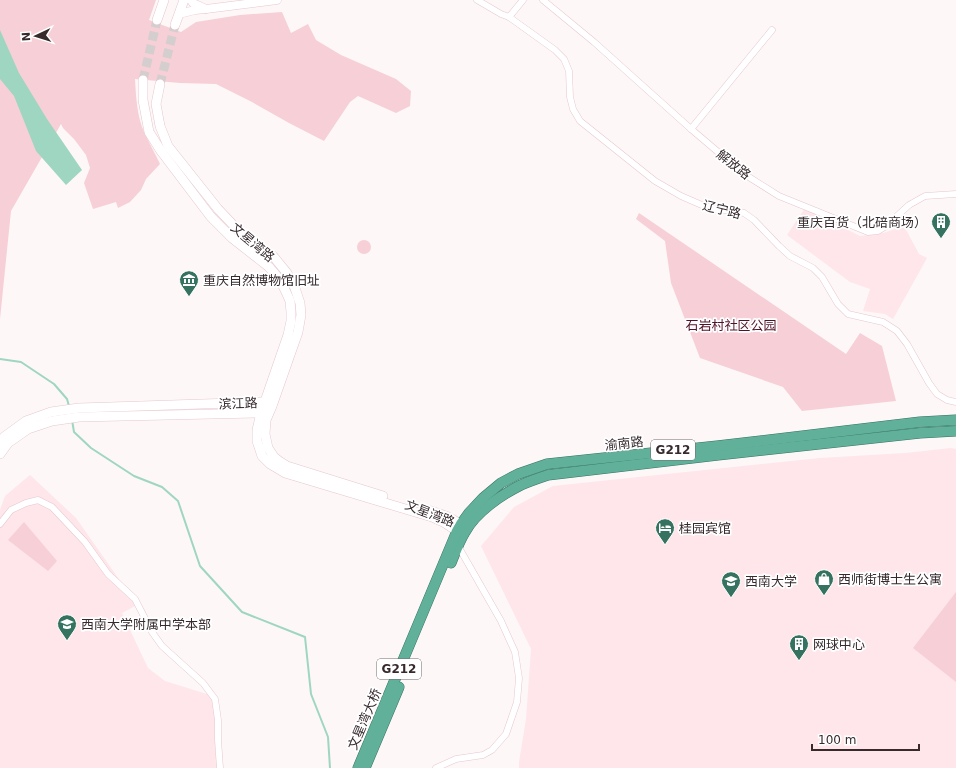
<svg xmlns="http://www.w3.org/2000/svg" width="956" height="768" font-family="'DejaVu Sans','Noto Sans SC',sans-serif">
<rect width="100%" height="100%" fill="#fdf7f8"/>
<g fill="#fee6eb">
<path d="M805 208 860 236 883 233 904 226 919 254 927 258 893 319 885 314 863 311 870 289 850 282 787 235Z"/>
<path d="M951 448 956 449V768H519V762L526 719 531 649 481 546 514 507 553 486 820 458 905 453Z"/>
<path d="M30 475 76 518 137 605 122 613 148 668 165 681 210 695 220 720 222 768H0V510L5 496Z"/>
</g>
<g fill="#f7cfd7">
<path d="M0 0H156L149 20 181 32 196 22 240 15 282 12 291 33 308 24 316 40 341 55 396 79 411 91 410 106 396 113 358 96 350 102 324 141 289 123 252 102 216 84 180 83 135 79C136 97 137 116 144 132 149 143 155 153 160 164L146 179 141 190 130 202 118 208 116 202 93 209 84 183 90 168 86 155 74 139 63 128 61 124 11 211 0 319Z"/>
<path d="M639 213 846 354 860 333 882 346 896 401 802 411 783 387 700 358 671 283 665 241 636 219Z"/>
<circle cx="364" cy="247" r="7"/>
<path d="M24 522 57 561 48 571 8 540Z"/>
<path d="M956 592V682L913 648Z"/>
</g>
<path fill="#9fd6c2" d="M0 30 19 73 47 119 82 170 66 185 36 151 14 96 0 79Z"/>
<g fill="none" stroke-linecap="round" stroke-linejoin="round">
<g stroke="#9fd6c2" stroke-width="2">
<path d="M0 359 21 362 54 384 67 399 69 406"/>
<path d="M72 420 74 432 91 448 134 476 162 487 178 501 200 566 242 612 305 637 311 694 328 737 330 768"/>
</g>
<g stroke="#d5cecf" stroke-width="9" stroke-dasharray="9 4.5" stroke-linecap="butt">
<path d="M143 80 157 20"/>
<path d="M160 84 175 25"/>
</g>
<defs>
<g id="minor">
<path d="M477 0 501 14 509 17 555 50 564 59 569 71 570 97 573 109 580 121 655 181 681 196 704 206 720 210 736 211 744 213 754 220 779 246 790 256 813 268 822 277 838 304 848 314 883 322 897 331 907 344 929 383 937 394 947 400 956 402"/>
<path d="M543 0 594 42 691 129 744 174 779 196 868 232 878 231 886 226 909 205 925 196 956 194"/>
<path d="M509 17 523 0"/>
<path d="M691 129 772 30"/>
<path d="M0 524 11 510 26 503 38 500 52 507 85 542 108 574 135 599 152 632 162 646 203 683 215 699 218 720V740L220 768"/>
<path d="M436 768 456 759 483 755 492 750 506 734 517 702 519 678 515 652 501 621 458 546"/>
</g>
<g id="tertiary">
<path d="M206 9 277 0"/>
<path d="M179 14 195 10 206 9 193 3 191 0"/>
</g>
<g id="secondary">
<path d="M157 20 164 0"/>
<path d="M175 25 184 0"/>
<path d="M143 80V100L149 132 161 151 211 217 232 238 269 267 280 280 286 292 290 301 291 312V321L288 335 261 413 257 430V441L262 456 270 464 285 473 432 517 445 523 457 531H463"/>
<path d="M160 84 156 104 160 126 168 146 218 209 237 229 251 242 262 248 273 256 287 273 295 288 300 303 301 315 298 332 272 406 266 420 265 434 268 448 274 457 279 461 287 466 383 496"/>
<path d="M0 442 4 437 26 421 51 412 79 408 264 402 268 404"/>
<path d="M0 454 8 443 28 429 52 421 79 417 261 413 264 411"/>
<path d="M428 510C441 514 456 518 465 530"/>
</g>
<g id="trunk">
<path d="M451 563C455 553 459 542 465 532 476 512 501 495 521 485 530 481 539 478 548 475L718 455 920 433 956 431"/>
<path d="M358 768 457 531 461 524 469 513 483 498 501 483 518 474 547 464 717 446 920 422 956 420"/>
<path d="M365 768 399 687"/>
</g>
</defs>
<use href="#minor" stroke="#e6c8ce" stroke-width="7"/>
<use href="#tertiary" stroke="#e6c8ce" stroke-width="9"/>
<use href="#secondary" stroke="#e6c8ce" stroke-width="10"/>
<use href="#trunk" stroke="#387463" stroke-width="11"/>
<use href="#minor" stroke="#fff" stroke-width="6"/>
<use href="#tertiary" stroke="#fff" stroke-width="8"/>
<use href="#secondary" stroke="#fff" stroke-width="9"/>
<use href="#trunk" stroke="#60b09a" stroke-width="10"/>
</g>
<defs>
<symbol id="building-pin" viewBox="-11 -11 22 30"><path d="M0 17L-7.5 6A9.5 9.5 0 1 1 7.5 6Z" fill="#357360" stroke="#fff"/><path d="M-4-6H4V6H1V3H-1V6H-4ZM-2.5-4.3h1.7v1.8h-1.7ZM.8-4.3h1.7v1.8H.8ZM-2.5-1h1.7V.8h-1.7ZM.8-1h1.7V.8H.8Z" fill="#fff"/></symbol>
<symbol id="museum-pin" viewBox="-11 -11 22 30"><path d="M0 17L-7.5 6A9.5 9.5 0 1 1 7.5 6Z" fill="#357360" stroke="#fff"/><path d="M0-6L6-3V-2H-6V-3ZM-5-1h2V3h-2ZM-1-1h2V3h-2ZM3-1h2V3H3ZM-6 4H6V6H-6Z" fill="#fff"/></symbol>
<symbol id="hotel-pin" viewBox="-11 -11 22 30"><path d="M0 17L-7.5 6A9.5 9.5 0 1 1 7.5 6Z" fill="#357360" stroke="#fff"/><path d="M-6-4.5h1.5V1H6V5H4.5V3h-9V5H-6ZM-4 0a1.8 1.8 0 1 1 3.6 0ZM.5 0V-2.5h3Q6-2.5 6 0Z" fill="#fff"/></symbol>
<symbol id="shop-pin" viewBox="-11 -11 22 30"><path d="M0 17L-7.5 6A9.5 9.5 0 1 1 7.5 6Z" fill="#357360" stroke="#fff"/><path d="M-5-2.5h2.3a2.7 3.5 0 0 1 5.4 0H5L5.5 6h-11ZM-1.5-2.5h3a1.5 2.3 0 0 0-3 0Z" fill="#fff"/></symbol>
<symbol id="university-pin" viewBox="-11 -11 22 30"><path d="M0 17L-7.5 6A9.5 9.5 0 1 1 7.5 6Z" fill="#357360" stroke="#fff"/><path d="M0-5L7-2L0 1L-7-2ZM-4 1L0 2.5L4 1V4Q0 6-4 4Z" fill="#fff"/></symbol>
<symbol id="school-pin" viewBox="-11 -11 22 30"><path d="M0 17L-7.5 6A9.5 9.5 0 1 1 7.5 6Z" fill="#357360" stroke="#fff"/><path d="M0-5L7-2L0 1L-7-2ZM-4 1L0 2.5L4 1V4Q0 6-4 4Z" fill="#fff"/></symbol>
</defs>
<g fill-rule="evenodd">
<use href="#building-pin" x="930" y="211" width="22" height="30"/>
<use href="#museum-pin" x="178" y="269" width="22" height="30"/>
<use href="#hotel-pin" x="654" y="517" width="22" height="30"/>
<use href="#shop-pin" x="813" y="568" width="22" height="30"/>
<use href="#university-pin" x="720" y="570" width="22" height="30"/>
<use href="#school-pin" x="56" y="613" width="22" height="30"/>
<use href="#building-pin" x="788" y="633" width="22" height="30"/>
</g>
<g text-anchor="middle" stroke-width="3.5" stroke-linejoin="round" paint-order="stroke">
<g fill="#fff" stroke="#726a6c" stroke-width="1">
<rect x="651" y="440" width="44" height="20" rx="3"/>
<rect x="377" y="659" width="44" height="20" rx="3"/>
</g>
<g font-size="12" font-weight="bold" fill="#362a2d">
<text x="673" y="454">G212</text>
<text x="399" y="673">G212</text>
</g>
<g font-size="13" fill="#362a2d" stroke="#fff">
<text transform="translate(734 164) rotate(38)" y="5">解放路</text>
<text transform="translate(722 209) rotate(14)" y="5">辽宁路</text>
<text transform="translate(253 242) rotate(40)" y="5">文星湾路</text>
<text transform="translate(238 403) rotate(-2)" y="5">滨江路</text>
<text transform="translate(624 443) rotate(-6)" y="5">渝南路</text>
<text transform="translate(430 513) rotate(21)" y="5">文星湾路</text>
<text transform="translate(364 719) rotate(-67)" y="5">文星湾大桥</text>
</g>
<g font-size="13" fill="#362a2d" stroke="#fff" text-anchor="start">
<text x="927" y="227" text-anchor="end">重庆百货（北碚商场）</text>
<text x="203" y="285">重庆自然博物馆旧址</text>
<text x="679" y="533">桂园宾馆</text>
<text x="838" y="584">西师街博士生公寓</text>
<text x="745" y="586">西南大学</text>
<text x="81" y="629">西南大学附属中学本部</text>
<text x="813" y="649">网球中心</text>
</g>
<g font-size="13" fill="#511328" stroke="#fff">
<text x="731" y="330">石岩村社区公园</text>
</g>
</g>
<g transform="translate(36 36) rotate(266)" stroke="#ffffff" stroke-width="3" paint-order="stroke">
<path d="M0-3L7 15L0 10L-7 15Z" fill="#362a2d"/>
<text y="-6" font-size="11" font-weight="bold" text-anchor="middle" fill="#362a2d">N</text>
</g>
<path d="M812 744v6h107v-6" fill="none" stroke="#362a2d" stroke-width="2"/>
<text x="818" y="744" font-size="12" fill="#362a2d" stroke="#ffffff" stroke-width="3" paint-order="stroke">100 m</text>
</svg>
